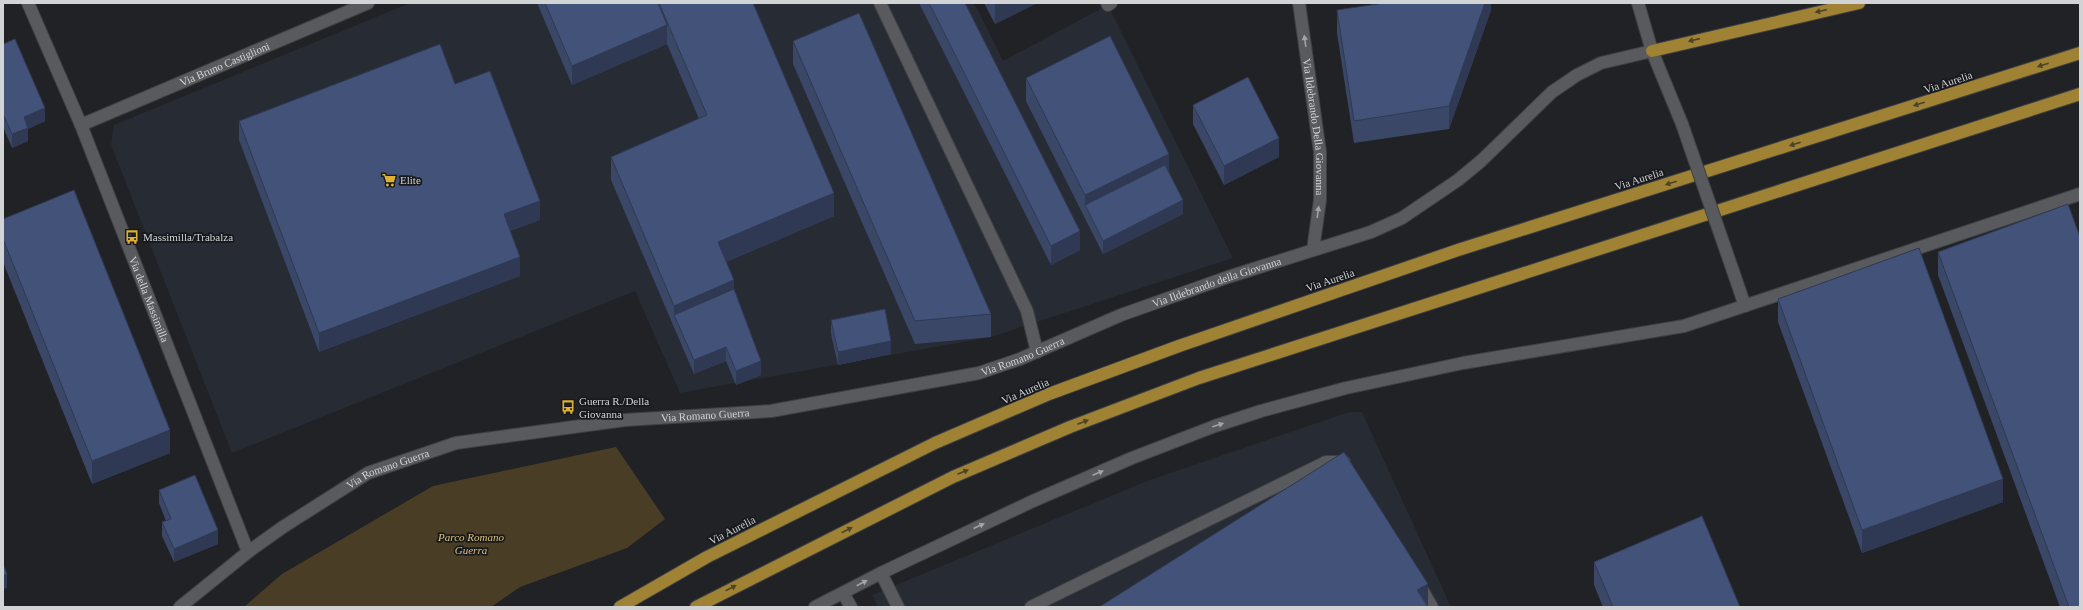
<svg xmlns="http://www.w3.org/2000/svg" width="2083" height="610" font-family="'Times New Roman',serif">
<rect width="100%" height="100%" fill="#212226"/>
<g fill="#272b34">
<path d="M410 3H974L1003 61 1108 5 1233 258 991 337 680 393 635 291 232 453 111 145 114 125Z"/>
<path d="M1349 412H1362L1451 607H878L872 595 1147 481Z"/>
</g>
<path fill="#493e25" d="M616 447 665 519 627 548 520 587 491 607H244L282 574 433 486Z"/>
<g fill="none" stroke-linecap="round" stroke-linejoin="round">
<defs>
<g id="minor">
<path id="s1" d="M28 3 81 125 248 552"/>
<path d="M880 3 1027 311 1037 352"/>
<path d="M1107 3 1108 5 1111 3"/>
<path id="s2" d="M1299 3 1320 152V200L1313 250"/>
<path d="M1638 3 1652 51 1682 124"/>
<path id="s3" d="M81 125 368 3"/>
<path d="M1733 271 1745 306"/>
<path d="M881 573 898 607"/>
<path d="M1420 586 1432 607"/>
<path d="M843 593 851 607"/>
<path id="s4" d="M180 607 248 552 283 527 368 473 456 443 625 420 771 411 979 373 1020 359 1121 315 1228 277 1371 232 1402 218 1458 180 1481 161 1552 92 1577 75 1601 63 1652 51"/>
<path d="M815 607 881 573 1033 501 1132 458 1215 426 1261 411 1346 388 1463 363 1684 326 2080 194"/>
<path d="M1031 607 1326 462H1344"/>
</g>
<g id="highway">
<path d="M1652 51 1859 3"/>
<path d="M620 607 707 557 935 443 1049 394 1179 346 1458 250 2080 53"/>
<path d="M696 607 953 477 1070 427 1199 378 2080 94"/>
</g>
</defs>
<use href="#minor" stroke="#3e4042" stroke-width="14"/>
<use href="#highway" stroke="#3e4042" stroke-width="14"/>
<use href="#minor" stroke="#585a5e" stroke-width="12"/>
<use href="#highway" stroke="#9f8234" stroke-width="12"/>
<defs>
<path id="minor-bridge" d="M1682 124 1733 271"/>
</defs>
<use href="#minor-bridge" stroke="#3e4042" stroke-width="14" stroke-linecap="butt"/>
<use href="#minor-bridge" stroke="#585a5e" stroke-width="12"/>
</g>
<g fill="#3a4767">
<path d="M537 3H753L834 216 726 262 734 289 761 375 736 385 726 361 694 374 611 180V157L699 119 667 44 572 85Z"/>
<path d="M919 3H965L1080 250 1051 265Z"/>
<path d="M984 3H1037L995 24Z"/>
<path d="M1491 3V10L1449 129 1354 143 1337 33V10Z"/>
<path d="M793 41 991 314V337L915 344 793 64Z"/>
<path d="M3 44 45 121 28 129V141L12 148 3 127Z"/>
<path d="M1026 78 1169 171 1183 214 1103 254 1026 101Z"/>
<path d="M455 84 540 220 510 231 520 276 319 352 239 140V121Z"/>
<path d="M1193 105 1279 157 1224 185 1193 124Z"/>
<path d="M3 219 170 453 92 484 3 262Z"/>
<path d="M1938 252 2080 607H2060L1938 275Z"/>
<path d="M1778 299 2003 502 1862 553 1778 322Z"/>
<path d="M831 320 891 354 838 365 831 334Z"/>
<path d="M159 490 218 544 174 562 162 536V522L166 521 159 503Z"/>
<path d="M1594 562 1740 607H1603L1594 585Z"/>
</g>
<g fill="#2f3954">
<path d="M1000 3H1037L995 24V5Z"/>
<path d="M1485 3H1491V10L1449 129V106Z"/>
<path d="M667 25V44L572 85V66Z"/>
<path d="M45 108V121L28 129V141L12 148V134L24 117Z"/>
<path d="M1279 138V157L1224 185V166Z"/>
<path d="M1169 154V176L1085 205V218V195Z"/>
<path d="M834 193V216L718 265V242Z"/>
<path d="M1183 200V214L1103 254V241Z"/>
<path d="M540 201V220L504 233V214Z"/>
<path d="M1080 231V250L1051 265V246Z"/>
<path d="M520 257V276L319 352V333Z"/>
<path d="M734 280V303L674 315V306Z"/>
<path d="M891 341V354L838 365V352Z"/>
<path d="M726 347V361L694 374V360Z"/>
<path d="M761 361V375L736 385V371Z"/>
<path d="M170 430V453L92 484V461Z"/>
<path d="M2003 479V502L1862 553V530Z"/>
<path d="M218 530V544L174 562V549Z"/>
<path d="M7 574V588L3 589V576Z"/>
<path d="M1428 584V606L1417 590Z"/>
</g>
<g fill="#435278" stroke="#2f3954">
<path d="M545 3H658L667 25 572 66Z"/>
<path d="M659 3H753L834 193 718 242 734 280 674 306 611 157 707 115Z"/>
<path d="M929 3H965L1080 231 1051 246Z"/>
<path d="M993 3H1000L995 5Z"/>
<path d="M1384 3H1485L1449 106 1354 121 1337 10Z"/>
<path d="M859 13 991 314 915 321 793 41Z"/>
<path d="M1110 36 1169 154 1085 195 1026 78Z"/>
<path d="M15 39 45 108 24 117 28 128 12 134 3 114V44Z"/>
<path d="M440 44 455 84 490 71 540 201 504 214 520 257 319 333 239 121Z"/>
<path d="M1248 77 1279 138 1224 166 1193 105Z"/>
<path d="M1165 165 1183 200 1103 241 1085 205Z"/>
<path d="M74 190 170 430 92 461 3 239V219Z"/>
<path d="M2068 204 2080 237V607H2069L1938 252Z"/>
<path d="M1919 248 2003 479 1862 530 1778 299Z"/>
<path d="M734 289 761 361 736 371 726 347 694 360 674 315Z"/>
<path d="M885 309 891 341 838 352 831 320Z"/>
<path d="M1344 452 1428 584 1417 590 1428 607H1099Z"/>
<path d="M195 475 218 530 174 549 162 522 171 519 159 490Z"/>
<path d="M1702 516 1740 607H1613L1594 562Z"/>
<path d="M3 564 7 574 3 576Z"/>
</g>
<defs><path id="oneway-solid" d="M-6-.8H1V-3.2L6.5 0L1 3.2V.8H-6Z"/></defs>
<g fill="#4d4326">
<use href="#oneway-solid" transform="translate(1821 11) rotate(167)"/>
<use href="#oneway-solid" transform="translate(1694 40) rotate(167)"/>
<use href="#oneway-solid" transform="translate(2043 65) rotate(162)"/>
<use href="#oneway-solid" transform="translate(1919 104) rotate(162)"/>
<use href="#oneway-solid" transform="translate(1795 144) rotate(162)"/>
<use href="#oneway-solid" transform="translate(1671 183) rotate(162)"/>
<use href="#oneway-solid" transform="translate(1083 422) rotate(-21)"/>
<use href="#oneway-solid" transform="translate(963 472) rotate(-23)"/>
<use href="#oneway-solid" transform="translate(847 530) rotate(-27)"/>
<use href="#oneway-solid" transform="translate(731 588) rotate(-27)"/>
</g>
<g fill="#a1a3a5">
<use href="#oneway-solid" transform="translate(1305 41) rotate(-98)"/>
<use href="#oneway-solid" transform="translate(1318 212) rotate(-82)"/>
<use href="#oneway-solid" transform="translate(1218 425) rotate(-18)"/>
<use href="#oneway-solid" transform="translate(1098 473) rotate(-23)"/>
<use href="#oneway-solid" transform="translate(979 526) rotate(-25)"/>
<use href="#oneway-solid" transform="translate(862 583) rotate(-27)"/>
</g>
<defs>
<symbol id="supermarket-bare" viewBox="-9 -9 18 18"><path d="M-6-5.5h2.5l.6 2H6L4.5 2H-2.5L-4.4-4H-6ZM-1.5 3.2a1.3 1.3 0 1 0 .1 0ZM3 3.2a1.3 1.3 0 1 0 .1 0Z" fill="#deb133" stroke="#17191d" stroke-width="2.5" paint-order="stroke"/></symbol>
<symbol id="bus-bare" viewBox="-9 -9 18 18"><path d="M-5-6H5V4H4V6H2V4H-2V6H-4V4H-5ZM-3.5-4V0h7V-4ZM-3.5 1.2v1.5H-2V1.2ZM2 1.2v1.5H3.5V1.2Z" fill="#deb133" stroke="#17191d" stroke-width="2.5" paint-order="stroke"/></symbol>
</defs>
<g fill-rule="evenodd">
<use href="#supermarket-bare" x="379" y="170" width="20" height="20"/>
<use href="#bus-bare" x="122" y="227" width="20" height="20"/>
<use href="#bus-bare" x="558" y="397" width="20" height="20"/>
</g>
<g text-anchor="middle" stroke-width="3.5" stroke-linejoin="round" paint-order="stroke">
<g font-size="11" fill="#d1d3d5" stroke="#17191d">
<text dy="4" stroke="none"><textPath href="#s3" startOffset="156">Via Bruno Castiglioni</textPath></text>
<text transform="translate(1948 82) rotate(-18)" y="4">Via Aurelia</text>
<text dy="4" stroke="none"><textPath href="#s2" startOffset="125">Via Ildebrando Della Giovanna</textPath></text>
<text transform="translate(1639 179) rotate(-18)" y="4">Via Aurelia</text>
<text transform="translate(1330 280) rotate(-19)" y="4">Via Aurelia</text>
<text dy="4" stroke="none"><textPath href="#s4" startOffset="1107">Via Ildebrando della Giovanna</textPath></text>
<text dy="4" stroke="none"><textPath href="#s1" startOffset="320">Via della Massimilla</textPath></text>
<text dy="4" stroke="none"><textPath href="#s4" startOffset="899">Via Romano Guerra</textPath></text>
<text transform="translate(1025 391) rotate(-23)" y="4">Via Aurelia</text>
<text dy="4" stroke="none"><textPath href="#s4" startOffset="575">Via Romano Guerra</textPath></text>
<text dy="4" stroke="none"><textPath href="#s4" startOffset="251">Via Romano Guerra</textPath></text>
<text transform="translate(732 530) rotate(-27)" y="4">Via Aurelia</text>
</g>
<g font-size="11" fill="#d1d3d5" stroke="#17191d" text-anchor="start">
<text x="400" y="184">Elite</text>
<text x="143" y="241">Massimilla/Trabalza</text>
<text x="579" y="405">Guerra R./Della<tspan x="579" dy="13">Giovanna</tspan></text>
</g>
<g font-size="11" font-style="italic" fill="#dec17a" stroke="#17191d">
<text x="471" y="541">Parco Romano<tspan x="471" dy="13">Guerra</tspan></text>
</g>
</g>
<rect width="2083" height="610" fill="none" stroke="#d1d3d5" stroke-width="8"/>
</svg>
